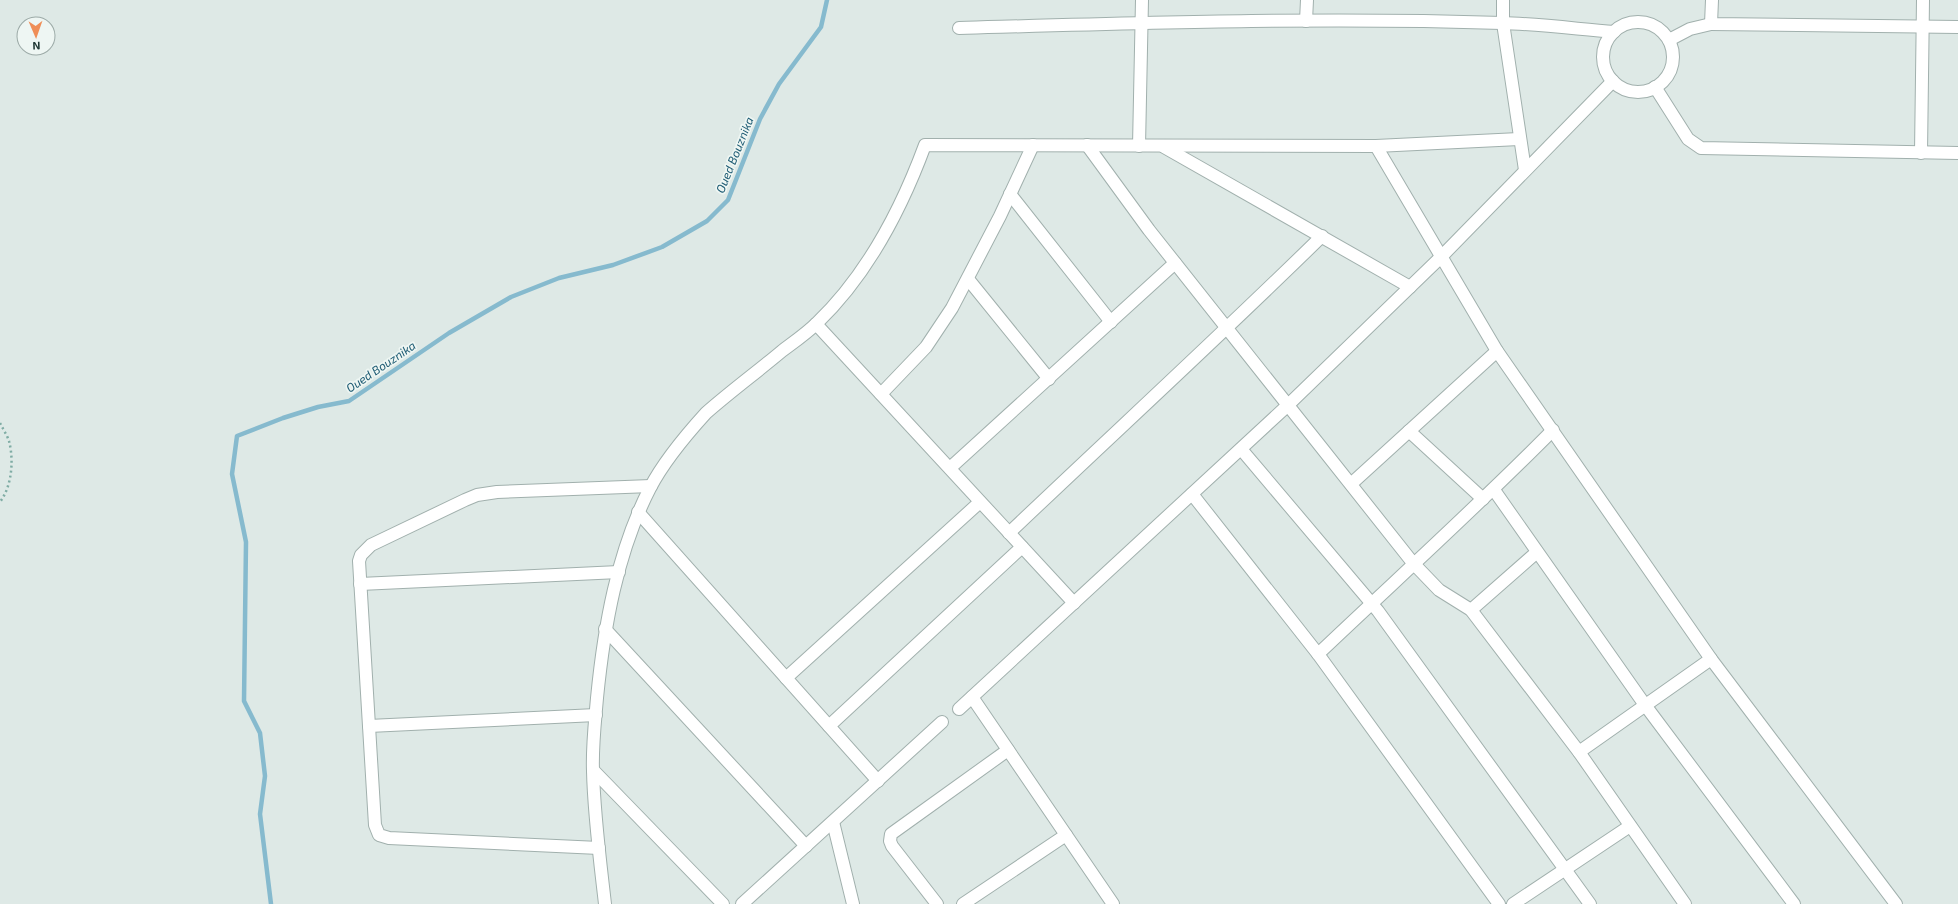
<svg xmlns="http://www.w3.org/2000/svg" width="1958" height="904" font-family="'Exo 2',sans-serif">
<rect width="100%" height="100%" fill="#dee9e6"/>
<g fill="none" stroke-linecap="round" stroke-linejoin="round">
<path stroke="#86bace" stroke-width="4.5" d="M271 904 260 814 265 776 260 733 244 701 246 542 232 474 237 436 283 418 318 407 349 401 449 333 511 297 559 278 613 265 662 247 707 221 728 200 760 119 779 84 821 27 827 0"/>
<defs>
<g id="street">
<path d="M1503 0V23L1525 170"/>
<path d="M1712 0 1711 24 1958 27"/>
<path d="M1306 21 1307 0"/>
<circle cx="1638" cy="57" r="35"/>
<path d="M959 28C1140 23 1321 17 1502 23 1539 24 1577 29 1614 32"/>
<path d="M1669 40 1690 29 1711 24"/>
<path d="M1655 87 1688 139 1701 148 1958 153"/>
<path d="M1087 145 1149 230 1413 563 1439 590 1471 610 1579 752 1685 904"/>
<path d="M1139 146 1142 0"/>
<path d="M1376 146 1497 351 1711 659 1896 904"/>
<path d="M1164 147 1410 287"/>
<path d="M1921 153 1923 0"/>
<path d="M1010 194 1111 322"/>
<path d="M968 279 1049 379"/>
<path d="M816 324 1074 603"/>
<path d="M881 394 926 347 952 308 1000 216 1033 145"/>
<path d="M1409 431 1483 499"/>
<path d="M1241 449 1378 611 1590 904"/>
<path d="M950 468 1175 263"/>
<path d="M1351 484 1497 351"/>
<path d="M1494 490 1645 705 1794 904"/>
<path d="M1192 494 1318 654 1499 904"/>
<path d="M638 512 878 781"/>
<path d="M1009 533C1113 434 1219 337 1322 236"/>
<path d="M360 584 619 572"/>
<path d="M1471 610 1537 552"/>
<path d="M605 629 806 846"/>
<path d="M1318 654C1397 579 1477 507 1553 430"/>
<path d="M786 678 980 502"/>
<path d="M972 697 1113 904"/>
<path d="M959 709 1287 406 1441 257 1613 81"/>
<path d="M369 726 596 715"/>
<path d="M829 726 1022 547"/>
<path d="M1579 752 1711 659"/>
<path d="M593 770 723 904"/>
<path d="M833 822 853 904"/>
<path d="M599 848 389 838 379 835 375 825 359 561 361 555 371 545 465 500 477 495 497 492 651 486"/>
<path d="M605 904C600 860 594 815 593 771 592 747 595 722 597 698 604 627 617 552 650 488 664 461 686 435 706 413 731 391 757 372 782 351 794 342 807 333 817 323 867 275 901 210 925 145L1376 146 1519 139"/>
<path d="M742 904 942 722"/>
<path d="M937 904 892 846 890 841 891 834 1008 750"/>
<path d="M963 904 1066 835"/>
<path d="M1513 904 1630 826"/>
</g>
</defs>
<use href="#street" stroke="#a1b0ad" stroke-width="14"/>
<path stroke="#7faca4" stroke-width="2.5" stroke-dasharray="2 3" stroke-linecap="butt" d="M0 423C3 429 7 435 9 441 14 460 12 486 0 502"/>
<use href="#street" stroke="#fff" stroke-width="12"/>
</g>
<g text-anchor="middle" stroke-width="3.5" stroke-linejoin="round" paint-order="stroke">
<g font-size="12" font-style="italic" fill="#1c5a72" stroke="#eef6f3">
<text transform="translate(735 155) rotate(-68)" y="4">Oued Bouznika</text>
<text transform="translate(381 367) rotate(-34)" y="4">Oued Bouznika</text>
</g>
</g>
<g transform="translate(36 36) rotate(178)"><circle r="19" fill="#eef6f3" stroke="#9caaa7"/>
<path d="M0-3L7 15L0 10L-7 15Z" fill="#ef8e57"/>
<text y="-6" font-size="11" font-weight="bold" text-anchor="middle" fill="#203835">N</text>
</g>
</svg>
